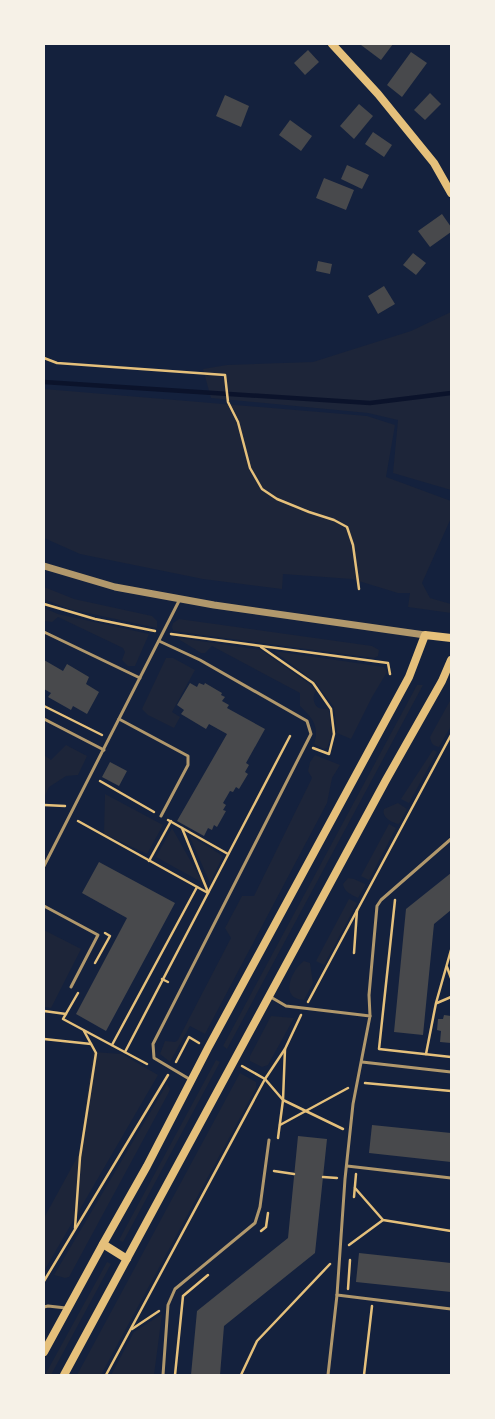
<svg xmlns="http://www.w3.org/2000/svg" width="495" height="1419" font-family="'Crimson Pro',serif">
<rect width="100%" height="100%" fill="#14213d"/>
<g fill="#1d2539">
<path d="M451 312V490L393 473 398 420 368 413 211 398 203 369 227 365 313 362 411 331Z"/>
<path d="M44 389 367 416 395 425 386 477 451 501V518L422 583 430 598 451 604V613L408 607 410 593H398L352 579 283 574 282 589 203 579 80 554 44 538Z"/>
<path d="M44 587 74 599 152 616 157 621V628L69 609 44 599Z"/>
<path d="M44 608 58 614 149 634 135 666H128L122 660 125 652 123 648 58 617 52 622 44 621Z"/>
<path d="M179 619 372 646 379 650 378 656 374 658 173 631 172 627 173 623Z"/>
<path d="M180 638 261 650 311 685 316 691C312 696 313 705 319 708 322 709 326 708 329 710L332 734 327 748 324 749 314 744C320 726 312 718 300 706V693L212 646 205 653H201L180 640Z"/>
<path d="M274 651 384 667 387 672 372 697 351 739 337 733 334 707 315 682Z"/>
<path d="M166 658H173L195 670 172 712 180 717 174 728 148 715 142 709Z"/>
<path d="M417 685H423L227 1049 223 1046Z"/>
<path d="M451 699V726L439 747C433 746 431 743 430 737Z"/>
<path d="M66 745 87 756 78 775 66 776 49 787 44 798V755L51 760Z"/>
<path d="M433 750 437 752 409 803 401 799Z"/>
<path d="M315 755 340 765 332 778 327 803 205 1034 190 1026 170 1062 160 1054 165 1041 175 1042 178 1040 231 938 225 928 242 896H254L312 778 308 771 310 762Z"/>
<path d="M105 794 163 825 147 854 104 834Z"/>
<path d="M398 803 407 809 399 824C392 823 381 817 384 809Z"/>
<path d="M389 824 396 828 369 880 361 876Z"/>
<path d="M172 828 203 883 156 857Z"/>
<path d="M189 835 223 856 210 883Z"/>
<path d="M348 878 354 879 365 884V886L358 898C352 895 344 892 343 884Z"/>
<path d="M349 899 357 903 324 965 316 961Z"/>
<path d="M44 930 81 949 51 1008 44 1007Z"/>
<path d="M304 961 310 963 313 983 304 1000C278 999 292 969 304 961Z"/>
<path d="M271 1016 294 1018 268 1065 262 1067 250 1061V1056Z"/>
<path d="M93 1052 122 1054 158 1075 44 1271V1218L79 1154Z"/>
<path d="M216 1060 220 1062 123 1242 119 1240Z"/>
<path d="M240 1073 256 1082V1088L101 1375H77Z"/>
<path d="M167 1084 170 1089 169 1092 69 1277 65 1278 54 1275Z"/>
<path d="M107 1262 111 1264 51 1375H45Z"/>
<path d="M162 1314 154 1375H111L134 1332Z"/>
</g>
<g fill="none" stroke-linecap="round" stroke-linejoin="round">
<path stroke="#0b132b" stroke-width="4.5" d="M44 382 370 403 451 393"/>
</g>
<g fill="#48494c">
<path d="M362 44H393L381 60 361 45Z"/>
<path d="M308 50 319 62 305 75 294 63Z"/>
<path d="M411 52 427 63 402 97 387 85Z"/>
<path d="M430 93 441 104 425 120 414 110Z"/>
<path d="M225 95 249 106 241 127 216 116Z"/>
<path d="M359 104 373 116 354 139 340 126Z"/>
<path d="M290 120 312 136 301 151 279 135Z"/>
<path d="M373 132 392 145 384 157 365 144Z"/>
<path d="M347 165 369 175 362 189 341 179Z"/>
<path d="M324 178 354 190 346 210 316 198Z"/>
<path d="M442 214 451 227V232L430 247 418 231Z"/>
<path d="M413 253 426 263 416 275 403 265Z"/>
<path d="M318 261 332 264 330 274 316 271Z"/>
<path d="M384 286 395 304 378 314 368 296Z"/>
<path d="M44 660 63 671 67 664 89 677 86 684 99 692 87 714 73 706 71 710 48 697 51 693 44 689Z"/>
<path d="M190 683 197 687 199 683 204 685 205 683 222 693 221 695 225 697 222 701 229 705 227 708 265 729 246 763 249 765 245 772 248 774 239 789 236 787 233 792 230 791 223 803 226 805 223 810 226 811 217 827 214 825 212 830 208 828 204 836 177 821 227 734 209 724 206 729 181 714 184 710 177 705Z"/>
<path d="M110 762 127 771 119 786 102 777Z"/>
<path d="M99 862 175 903 106 1031 76 1014 127 918 82 893Z"/>
<path d="M451 873V910L434 924 423 1035 394 1032 406 909Z"/>
<path d="M444 1015 451 1016V1043L440 1042 441 1031 437 1030 438 1019H443Z"/>
<path d="M372 1125 451 1133V1162L369 1153Z"/>
<path d="M298 1136 327 1139 315 1253 224 1326 220 1375H191L197 1311 288 1238Z"/>
<path d="M359 1253 451 1263V1292L356 1282Z"/>
</g>
<g fill="none" stroke-linecap="round" stroke-linejoin="round">
<g stroke="#e5c07b" stroke-width="2.5">
<path d="M44 358 57 363 225 375 228 402 238 422 250 468 262 489 277 499 309 512 334 520 347 527 353 545 359 589"/>
<path d="M44 604 95 619 155 631"/>
<path d="M171 634 388 663 390 674"/>
<path d="M261 647 313 683 331 709 334 734 329 754 313 748"/>
<path d="M44 706 102 735"/>
<path d="M100 781 154 812"/>
<path d="M44 805 65 806"/>
<path d="M168 820 228 854"/>
<path d="M78 821 208 893"/>
<path d="M182 828 208 892"/>
<path d="M149 861 171 821"/>
<path d="M395 900 379 1049 451 1057"/>
<path d="M354 953 357 910"/>
<path d="M95 963 110 936 105 933"/>
<path d="M447 967 451 978"/>
<path d="M162 979 168 982"/>
<path d="M78 993 63 1019 147 1064"/>
<path d="M308 1002 451 735"/>
<path d="M437 1003 451 997"/>
<path d="M44 1011 66 1014"/>
<path d="M44 1039 91 1044"/>
<path d="M112 1045 197 887"/>
<path d="M285 1049 283 1100 343 1129"/>
<path d="M125 1052 290 736"/>
<path d="M426 1054 436 1003 451 950"/>
<path d="M176 1062 189 1037 199 1043"/>
<path d="M242 1066 265 1079 283 1100 278 1138"/>
<path d="M365 1083 451 1091"/>
<path d="M280 1125 348 1088"/>
<path d="M274 1171 294 1174"/>
<path d="M323 1177 337 1178"/>
<path d="M355 1188 383 1220 451 1231"/>
<path d="M354 1197 356 1174"/>
<path d="M75 1228 80 1157 96 1053 84 1031"/>
<path d="M261 1231 266 1227 268 1213"/>
<path d="M349 1245 383 1220"/>
<path d="M44 1281 168 1075"/>
<path d="M348 1289 350 1260"/>
<path d="M132 1329 159 1311"/>
<path d="M106 1375 265 1079 285 1049 301 1015"/>
<path d="M175 1375 183 1296 208 1275"/>
<path d="M241 1375 257 1341 330 1264"/>
<path d="M364 1375 372 1306"/>
</g>
<g stroke="#b1986c" stroke-width="3">
<path d="M44 632 140 678"/>
<path d="M159 641 200 660 307 721 311 734 153 1044 154 1058 191 1080"/>
<path d="M44 719 104 750"/>
<path d="M119 719 188 756V765L161 816"/>
<path d="M44 866 180 599"/>
<path d="M44 906 98 935 71 987"/>
<path d="M269 996 286 1006 370 1016 353 1104 345 1179 337 1295 328 1375"/>
<path d="M370 1016 369 995 377 906 381 900 451 839"/>
<path d="M362 1062 451 1072"/>
<path d="M347 1166 451 1178"/>
<path d="M337 1295 451 1309"/>
<path d="M44 1307 48 1306 66 1308"/>
<path d="M163 1375 168 1305 175 1289 255 1223 260 1207 269 1140"/>
</g>
<path stroke="#b1986c" stroke-width="7" d="M44 566 115 587 214 605 425 635"/>
<g stroke="#e5c07b" stroke-width="8">
<path d="M332 44 378 94 434 163 451 193"/>
<path d="M103 1244 127 1259"/>
<path d="M44 1352 103 1244 147 1166 208 1048 409 677 425 635 451 638"/>
<path d="M64 1375 386 780 442 681 451 660"/>
</g>
</g>
<rect width="495" height="1419" fill="none" stroke="#f6f1e7" stroke-width="90"/>
</svg>
